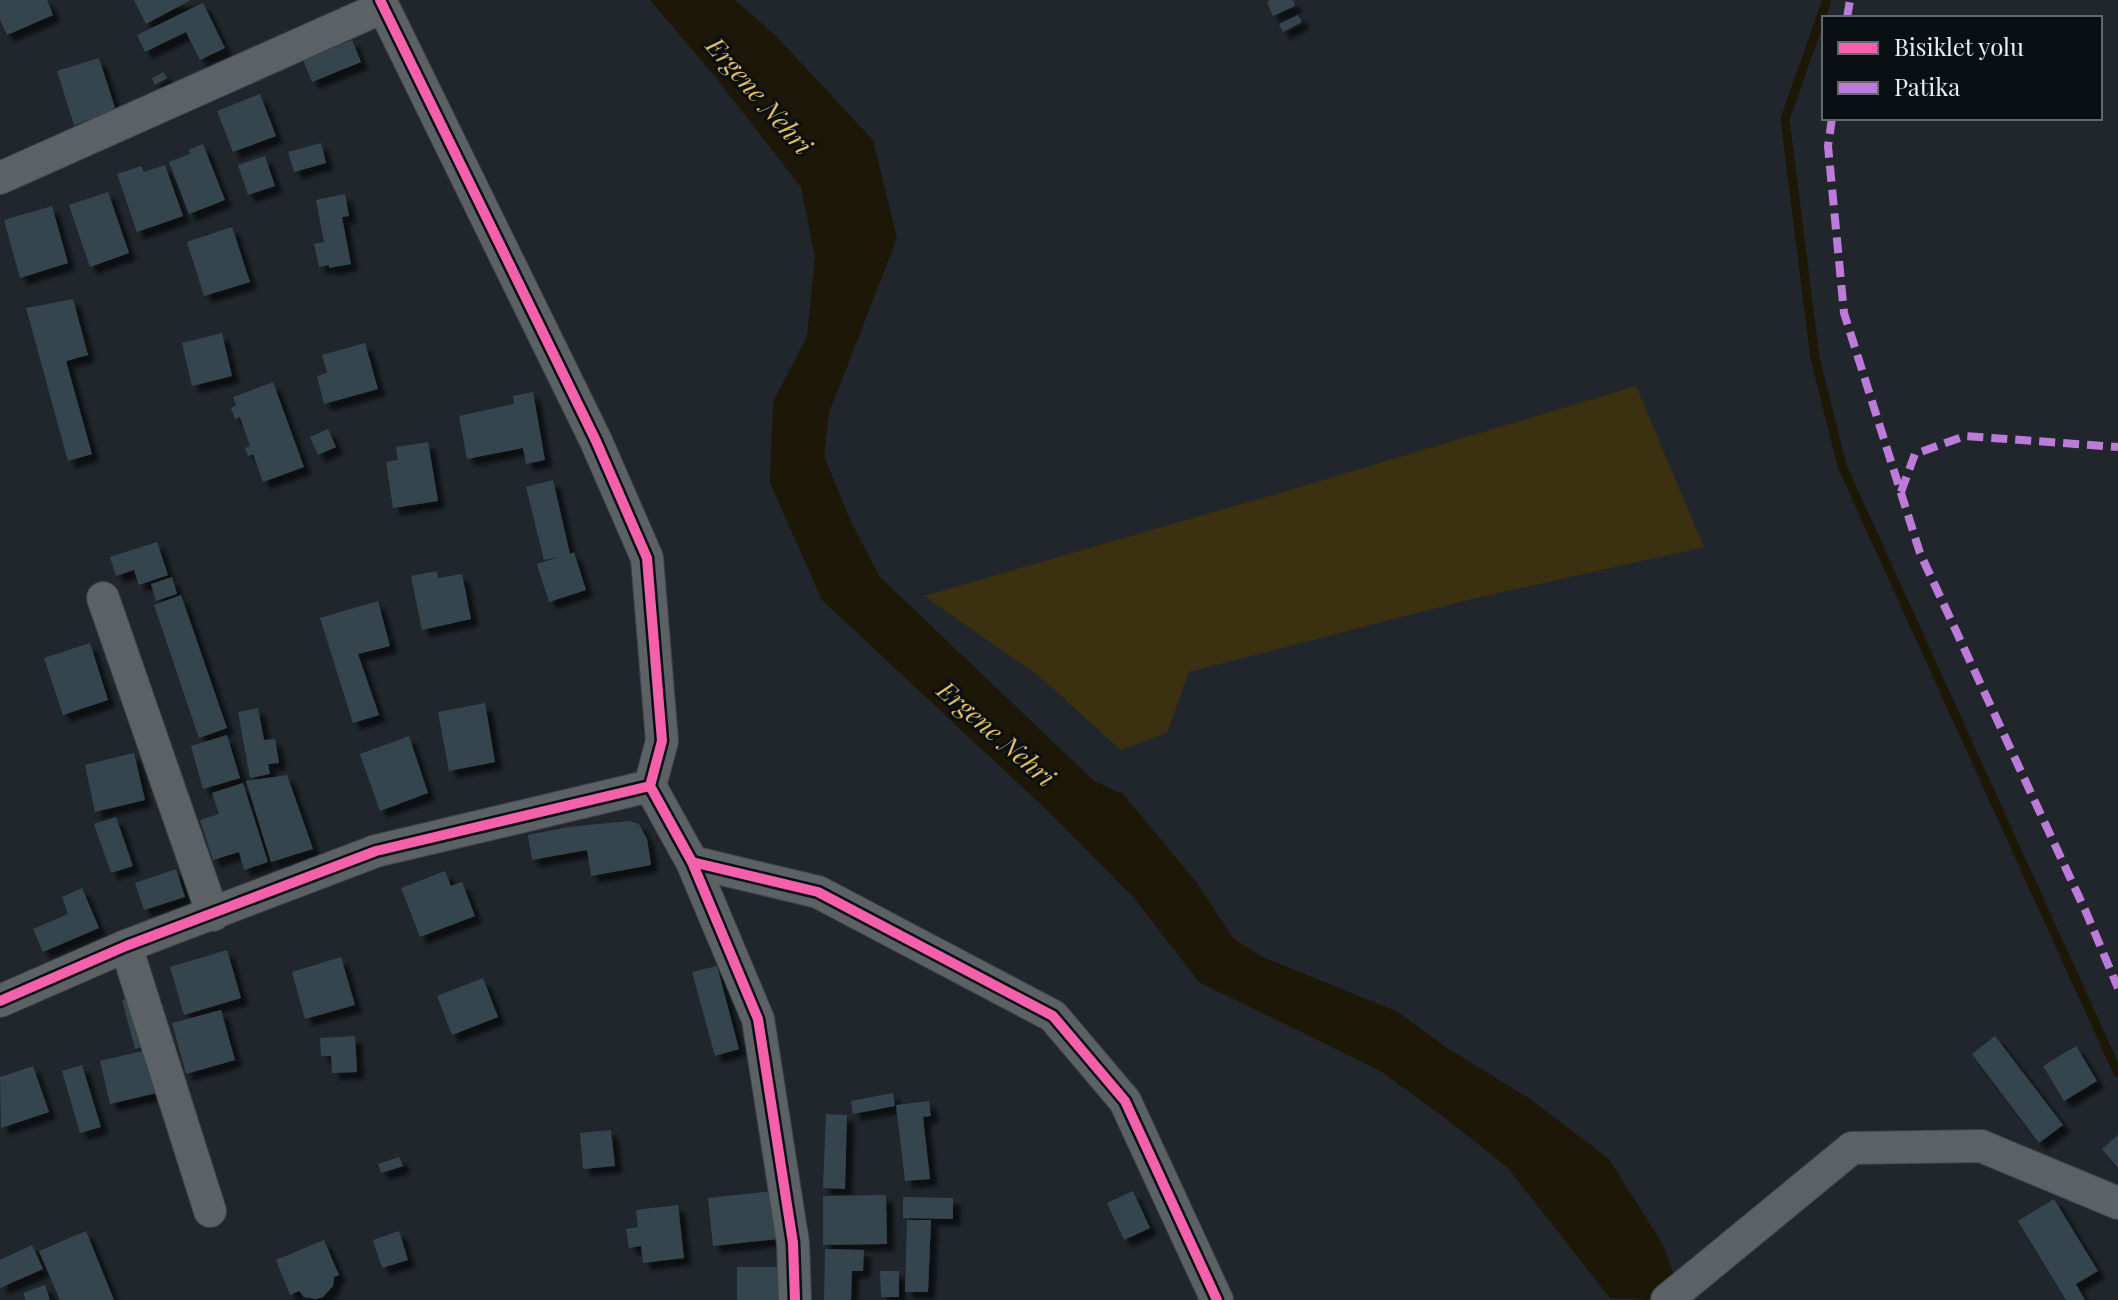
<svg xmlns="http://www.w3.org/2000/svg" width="2118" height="1300" font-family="'Playfair Display',serif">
<defs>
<filter id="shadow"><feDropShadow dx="7" dy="7" stdDeviation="2" flood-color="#0009"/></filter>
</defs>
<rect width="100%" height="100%" fill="#20262b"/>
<path fill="#3b3010" d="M1636 386 1704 547 1468 600 1189 672 1167 733 1121 750 1039 676 924 596 1293 489Z"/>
<path fill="#1c1707" d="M650 0H735L775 35 873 140 897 238 829 413 824 456 851 522 879 576 1094 781 1123 794 1197 883 1233 938 1258 955 1398 1012 1447 1048 1530 1099 1609 1159 1663 1245 1676 1281 1654 1300 1610 1298 1508 1168 1449 1121 1379 1070 1199 982 1135 899 1050 813 822 600 770 483 773 402 807 336 815 257 801 187 717 79Z"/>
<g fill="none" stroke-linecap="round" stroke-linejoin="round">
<path stroke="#1c1707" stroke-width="9" d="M1827 0 1785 119 1815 358 1842 466 2118 1073"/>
</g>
<g fill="#35454e" filter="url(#shadow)">
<path d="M0 0H47L53 15 7 35 0 20Z"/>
<path d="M134 0H191L146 24Z"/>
<path d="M1270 0H1293L1295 6 1273 16 1267 2Z"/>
<path d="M203 3 225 48 200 60 186 32 145 52 137 35Z"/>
<path d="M1298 15 1302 22 1283 32 1279 24Z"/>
<path d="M352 40 361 62 312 82 303 60Z"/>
<path d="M99 58 116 111 74 125 57 71Z"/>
<path d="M163 72 167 78 155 85 152 78Z"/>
<path d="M260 94 276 136 233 152 217 111Z"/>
<path d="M321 143 326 163 294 172 288 152Z"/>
<path d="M203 144 225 200 189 214 169 162 190 154 189 150Z"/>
<path d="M265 156 275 186 248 195 238 165Z"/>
<path d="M165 165 183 216 137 232 117 174 141 166 144 172Z"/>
<path d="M108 192 129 253 90 267 69 205Z"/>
<path d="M345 194 349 216 342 217 351 264 329 268V265L319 267 314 244 324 242 316 200Z"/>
<path d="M52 206 68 263 20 278 4 220Z"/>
<path d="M232 227 250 282 204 296 187 242Z"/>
<path d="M73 299 88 355 66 361 92 454 68 461 26 308Z"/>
<path d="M222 333 232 376 192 386 182 343Z"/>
<path d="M365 343 378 389 324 404 317 376 327 373 322 355Z"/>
<path d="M273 382 304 467 263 482 253 454 248 456 245 448 250 446 240 417 235 419 231 408 236 406 233 397Z"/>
<path d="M533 392 545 460 526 464 523 448 467 459 459 416 514 404 513 396Z"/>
<path d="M328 429 336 447 318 455 310 437Z"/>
<path d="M428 442 438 501 393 508 386 462 398 460 396 447Z"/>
<path d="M553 480 570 554 574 552 586 590 549 602 537 564 559 557 544 560 526 487Z"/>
<path d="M157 542 168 575 139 585 134 570 116 576 110 557Z"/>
<path d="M437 571 438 578 462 574 471 619 422 630 411 576Z"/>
<path d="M172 577 177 594 156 601 151 584Z"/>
<path d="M181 595 227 728 199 738 154 605Z"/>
<path d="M378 601 390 646 358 654 379 715 353 723 320 618Z"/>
<path d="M90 643 108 700 63 715 44 658Z"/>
<path d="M485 703 495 762 449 771 438 712Z"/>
<path d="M258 708 264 740 275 739 279 763 268 764 270 774 250 778 238 712Z"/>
<path d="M227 735 240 778 203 789 191 746Z"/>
<path d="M409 736 428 793 380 811 360 754Z"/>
<path d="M134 753 145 800 95 812 85 765Z"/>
<path d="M287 775 313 849 271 862 246 781Z"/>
<path d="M243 783 268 862 244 870 239 852 213 860 200 820 219 814 212 793Z"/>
<path d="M116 817 133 866 111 873 94 824Z"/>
<path d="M629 821 639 824 647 839 651 865 591 876 587 850 532 860 528 835 568 827Z"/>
<path d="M176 869 185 897 144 910 135 883Z"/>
<path d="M445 871 451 886 462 882 475 916 420 937 401 888Z"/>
<path d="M82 888 99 928 43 952 33 929 68 914 62 897Z"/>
<path d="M227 950 241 998 184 1015 170 967Z"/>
<path d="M341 957 355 1005 305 1019 292 972Z"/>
<path d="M717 966 739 1049 715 1056 692 972Z"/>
<path d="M483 978 498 1017 452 1035 437 996Z"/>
<path d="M139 996 152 1045 135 1049 122 1000Z"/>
<path d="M221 1010 235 1060 186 1074 172 1023Z"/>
<path d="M355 1036 357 1072 332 1073 331 1056H321L320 1038Z"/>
<path d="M1995 1036 2063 1125 2039 1143 1972 1054Z"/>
<path d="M2076 1046 2097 1081 2064 1101 2043 1066Z"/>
<path d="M151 1049 161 1092 110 1104 100 1061Z"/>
<path d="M82 1065 101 1127 80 1133 62 1071Z"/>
<path d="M33 1066 49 1112 1 1128 0 1077Z"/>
<path d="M893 1093 895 1106 853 1114 851 1101Z"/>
<path d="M929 1101 931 1116 923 1117 930 1179 905 1181 896 1105Z"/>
<path d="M826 1114 847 1115 845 1189 823 1188Z"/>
<path d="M611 1130 615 1166 583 1169 580 1133Z"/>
<path d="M2118 1135V1168L2102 1149Z"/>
<path d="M399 1157 403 1166 381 1173 378 1164Z"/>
<path d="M773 1191 778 1239 713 1246 708 1198Z"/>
<path d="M1133 1191 1150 1228 1124 1240 1107 1203Z"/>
<path d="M886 1195 887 1244 823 1245V1196Z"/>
<path d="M903 1197 953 1198V1219L903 1218Z"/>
<path d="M2054 1199 2098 1271 2076 1284 2085 1300H2066L2018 1221Z"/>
<path d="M678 1205 684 1258 643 1263 641 1246 629 1248 626 1229 638 1227 636 1210Z"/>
<path d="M907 1220H931L928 1292H905Z"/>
<path d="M86 1231 114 1300H60L39 1251Z"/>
<path d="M399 1231 408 1260 382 1268 373 1240Z"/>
<path d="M324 1240 339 1275 334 1277 333 1286 323 1297 316 1299 304 1297 299 1291 290 1295 276 1260Z"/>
<path d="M32 1245 43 1269 0 1288V1260Z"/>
<path d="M825 1249 864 1250 863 1271H852L851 1300H824Z"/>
<rect x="737" y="1267" width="43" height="33"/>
<path d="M880 1271H899V1297H881Z"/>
<path d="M45 1285 50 1300H26L23 1293Z"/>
</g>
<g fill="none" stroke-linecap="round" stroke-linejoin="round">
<defs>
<g id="minor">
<path d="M380 0 596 441 647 558 662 741 650 786 692 862 758 1019 793 1243 795 1300"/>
<path d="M0 178 383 7"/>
<path d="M103 598 213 915"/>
<path d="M692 862 818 892 1053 1016 1125 1101 1217 1300"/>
<path d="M126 946 210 1211"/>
<path d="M0 1001 126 946 376 851 650 786"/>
<path d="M1667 1300 1852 1148 1981 1146 2118 1203"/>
</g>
</defs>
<use href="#minor" stroke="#3e4448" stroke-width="34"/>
<use href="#minor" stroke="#5c6165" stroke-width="32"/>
<g stroke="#bd7bd9" stroke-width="8" stroke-dasharray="16 8" stroke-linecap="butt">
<path d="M1847 18 1850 0"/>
<path d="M1832 118 1828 146 1844 313 1920 553 2086 912 2118 988"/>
<path d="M1901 492 1915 454 1965 436 2118 447"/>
</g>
<defs>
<g id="cycleway">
<path d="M380 0 596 441 647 558 662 741 650 786 692 862 758 1019 793 1243 795 1300"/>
<path d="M692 862 818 892 1053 1016 1125 1101 1217 1300"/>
<path d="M0 1001 126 946 376 851 650 786"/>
</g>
</defs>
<use href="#cycleway" stroke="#0a0f13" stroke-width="15"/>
<use href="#cycleway" stroke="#f560ab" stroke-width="10"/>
</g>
<g text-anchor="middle" stroke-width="6" stroke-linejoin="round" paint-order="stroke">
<g font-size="26" font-style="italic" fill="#dfbb61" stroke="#0a0f13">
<text transform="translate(759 96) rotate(49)" y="9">Ergene Nehri</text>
<text transform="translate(996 734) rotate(41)" y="9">Ergene Nehri</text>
</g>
</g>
<rect x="1822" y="16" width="280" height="104" fill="#0a0f13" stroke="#62686d" stroke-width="2"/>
<rect x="1838" y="42" width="40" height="12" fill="#f560ab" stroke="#62686d" stroke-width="2"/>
<text x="1894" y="56" font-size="24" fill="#e6eef4">Bisiklet yolu</text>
<rect x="1838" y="82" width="40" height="12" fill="#bd7bd9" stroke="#62686d" stroke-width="2"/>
<text x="1894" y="96" font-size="24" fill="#e6eef4">Patika</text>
</svg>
